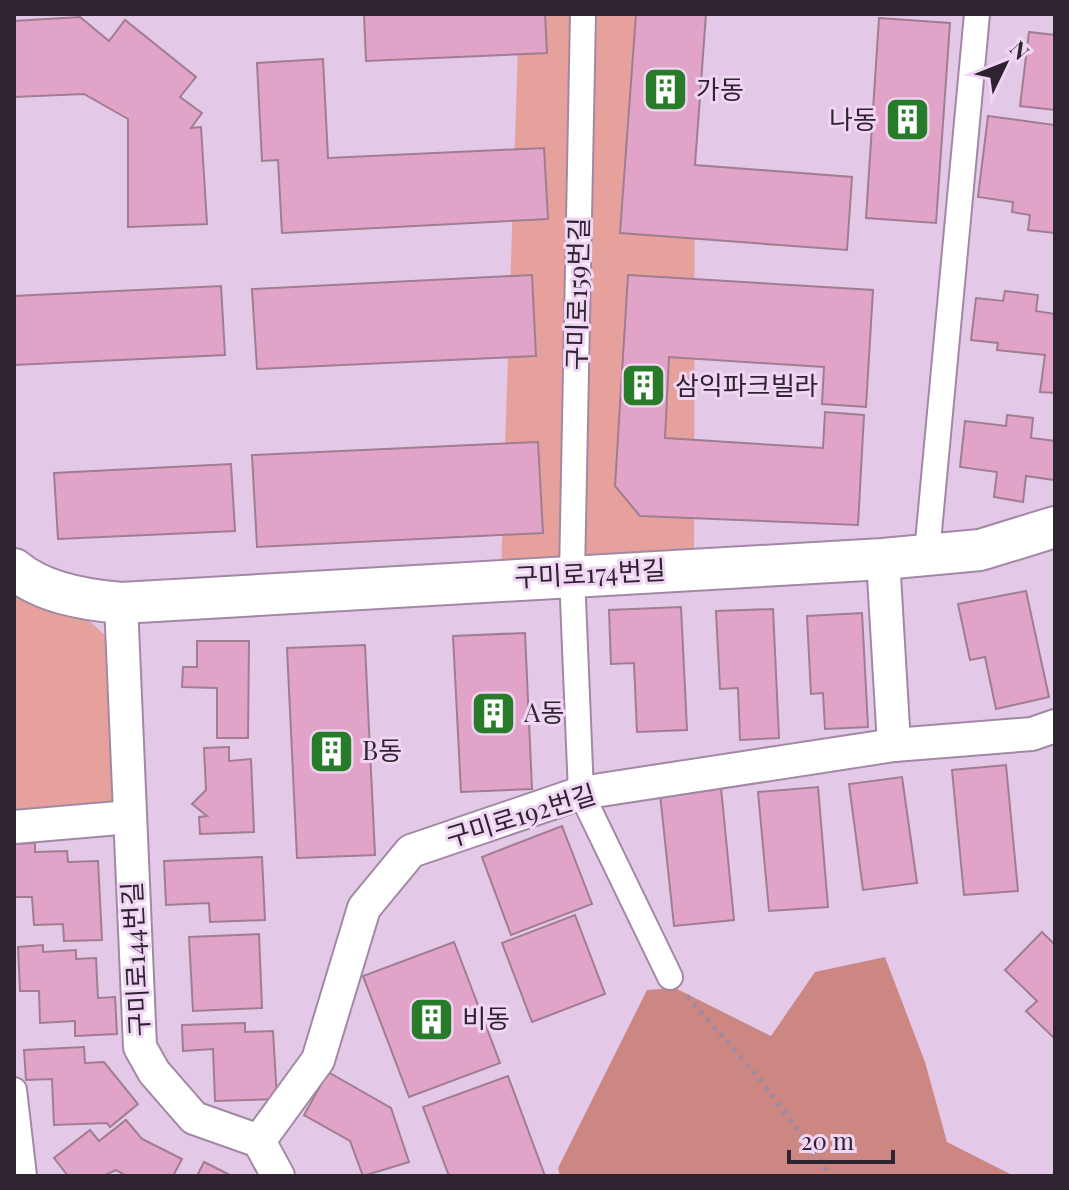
<svg xmlns="http://www.w3.org/2000/svg" width="1069" height="1190" font-family="'Playfair Display','Noto Sans KR',serif">
<rect width="100%" height="100%" fill="#e4c8e7"/>
<g fill="#e6a19d">
<path d="M519 14H585L567 571 501 573Z"/>
<path d="M597 14H695L694 562 579 571Z"/>
<path d="M14 594 87 619 105 635 121 807 14 818Z"/>
</g>
<path fill="#cc8782" d="M885 957 925 1062 947 1142 1014 1176H560L558 1168 647 990 675 988 771 1036 815 972Z"/>
<g fill="#e1a4c8" stroke="#a07d91" stroke-width="2">
<path d="M364 14H545L547 53 366 61Z"/>
<path d="M636 14H706L695 165 852 177 847 250 620 233Z"/>
<path d="M80 17 109 41 125 20 196 77 180 97 202 113 191 128 201 127 207 224 128 227V119L84 94 14 97V21Z"/>
<path d="M879 18 950 23 936 223 866 218Z"/>
<path d="M1029 32 1055 35V110L1020 106Z"/>
<path d="M323 59 328 158 544 148 548 219 282 233 278 160 262 161 257 63Z"/>
<path d="M988 116 1055 125V233L1028 230 1030 215 1012 212 1013 202 978 197Z"/>
<path d="M532 275 536 356 257 369 252 289Z"/>
<path d="M628 275 873 290 866 407 822 404 824 367 669 357 665 438 823 448 825 412 864 415 858 525 640 516 615 486Z"/>
<path d="M221 286 225 355 14 365V296Z"/>
<path d="M1005 291 1038 295 1036 311 1055 314V393L1040 392 1045 355 997 350 998 343 971 340 976 298 1003 301Z"/>
<path d="M1007 415 1033 418 1031 438 1055 441 1054 480 1026 476 1023 502 994 497 997 472 960 467 965 421 1006 426Z"/>
<path d="M538 442 543 533 257 547 252 455Z"/>
<path d="M231 464 235 531 58 539 54 473Z"/>
<path d="M1026 591 1049 697 996 709 985 657 970 660 958 604Z"/>
<path d="M681 607 687 730 637 732 634 663 611 664 609 610Z"/>
<path d="M773 609 779 738 740 740 738 688 720 689 716 611Z"/>
<path d="M862 613 868 727 825 729 823 693 811 694 807 616Z"/>
<path d="M525 633 532 789 461 792 453 636Z"/>
<path d="M197 641H249L248 738H217V688L182 687 183 667H197Z"/>
<path d="M365 645 375 855 297 858 287 648Z"/>
<path d="M229 747V761L251 759 254 832 200 834 199 817 207 816 192 804 206 790 204 748Z"/>
<path d="M1006 765 1018 891 964 895 952 770Z"/>
<path d="M902 777 917 883 863 890 849 784Z"/>
<path d="M818 787 828 907 769 911 758 792Z"/>
<path d="M721 788 734 920 674 926 660 794Z"/>
<path d="M562 826 592 904 511 935 482 857Z"/>
<path d="M35 843V852L67 851 68 862 98 861 102 940 64 941 63 924 34 925 32 897H14V844Z"/>
<path d="M262 857 265 920 210 922 209 903 166 905 164 861Z"/>
<path d="M575 915 605 994 532 1022 502 943Z"/>
<path d="M1042 932 1055 945V1039L1026 1011 1037 1001 1005 970Z"/>
<path d="M259 934 262 1008 193 1011 189 937Z"/>
<path d="M454 942 500 1063 409 1097 363 976Z"/>
<path d="M43 945V952L76 950V959L96 958 98 998 115 997 117 1034 75 1036V1021L40 1023 39 991H20L18 947Z"/>
<path d="M245 1023V1032L273 1031 277 1099 215 1101 213 1049 183 1051 182 1025Z"/>
<path d="M84 1047 85 1063 104 1062 138 1104 110 1127 107 1123 54 1125 52 1079 26 1080 24 1050Z"/>
<path d="M328 1072 391 1108 409 1162 363 1176 350 1141 304 1115Z"/>
<path d="M508 1076 545 1176H449L423 1107Z"/>
<path d="M126 1120 142 1139 182 1159 173 1176H127L116 1170 103 1176H68L54 1158 90 1130 99 1141Z"/>
<path d="M204 1162 232 1176H197Z"/>
</g>
<g fill="none" stroke-linecap="round" stroke-linejoin="round">
<defs>
<g id="pedestrian">
<path d="M583 14 572 575 581 793 670 977"/>
<path d="M927 553 977 14"/>
<path d="M14 1090 24 1176"/>
</g>
<g id="minor">
<path d="M883 559 894 745"/>
<path d="M121 603 140 1047 154 1072 194 1118 259 1141 278 1176"/>
<path d="M14 827 130 817"/>
<path d="M259 1141 318 1060 364 908 411 851 581 793 894 745 1032 734 1055 726"/>
</g>
<path id="tertiary" d="M14 569C42 593 85 600 121 603L883 559 980 550 1055 527"/>
</defs>
<use href="#pedestrian" stroke="#a288a4" stroke-width="28"/>
<use href="#minor" stroke="#a288a4" stroke-width="36"/>
<use href="#tertiary" stroke="#a288a4" stroke-width="44"/>
<path stroke="#9f8aa1" stroke-width="5" stroke-dasharray="4 6" stroke-linecap="butt" d="M687 996 763 1083 831 1176"/>
<use href="#pedestrian" stroke="#fff" stroke-width="24"/>
<use href="#minor" stroke="#fff" stroke-width="32"/>
<use href="#tertiary" stroke="#fff" stroke-width="40"/>
</g>
<defs>
<symbol id="building-square" viewBox="-11 -11 22 22"><rect x="-9" y="-9" width="18" height="18" rx="4" fill="#287c29" stroke="#f1d5f4"/><path d="M-4-6H4V6H1V3H-1V6H-4ZM-2.5-4.3h1.7v1.8h-1.7ZM.8-4.3h1.7v1.8H.8ZM-2.5-1h1.7V.8h-1.7ZM.8-1h1.7V.8H.8Z" fill="#fff"/></symbol>
</defs>
<g fill-rule="evenodd">
<use href="#building-square" x="640" y="64" width="51" height="51"/>
<use href="#building-square" x="882" y="94" width="51" height="51"/>
<use href="#building-square" x="618" y="360" width="51" height="51"/>
<use href="#building-square" x="468" y="688" width="51" height="51"/>
<use href="#building-square" x="306" y="726" width="51" height="51"/>
<use href="#building-square" x="406" y="994" width="51" height="51"/>
</g>
<g text-anchor="middle" stroke-width="6" stroke-linejoin="round" paint-order="stroke">
<g font-size="26" fill="#2e2430" stroke="#f1d5f4" text-anchor="start">
<text x="696" y="99">가동</text>
<text x="877" y="129" text-anchor="end">나동</text>
<text x="675" y="395">삼익파크빌라</text>
<text x="524" y="722">A동</text>
<text x="362" y="760">B동</text>
<text x="462" y="1028">비동</text>
</g>
<g font-size="26" fill="#2e2430" stroke="#f1d5f4">
<text transform="translate(578 294) rotate(-89)" y="9">구미로159번길</text>
<text transform="translate(590 574) rotate(-3)" y="9">구미로174번길</text>
<text transform="translate(521 816) rotate(-17)" y="9">구미로192번길</text>
<text transform="translate(136 959) rotate(-93)" y="9">구미로144번길</text>
</g>
</g>
<rect width="1069" height="1190" fill="none" stroke="#2e2430" stroke-width="32"/>
<g transform="translate(1005 64) rotate(47)" stroke="#f1d5f4" stroke-width="6" paint-order="stroke">
<path d="M0-6L14 30L0 20L-14 30Z" fill="#2e2430"/>
<text y="-12" font-size="22" font-weight="bold" text-anchor="middle" fill="#2e2430">N</text>
</g>
<path d="M789 1150v12h104v-12" fill="none" stroke="#2e2430" stroke-width="4"/>
<text x="801" y="1150" font-size="24" fill="#2e2430" stroke="#f1d5f4" stroke-width="6" paint-order="stroke">20 m</text>
</svg>
